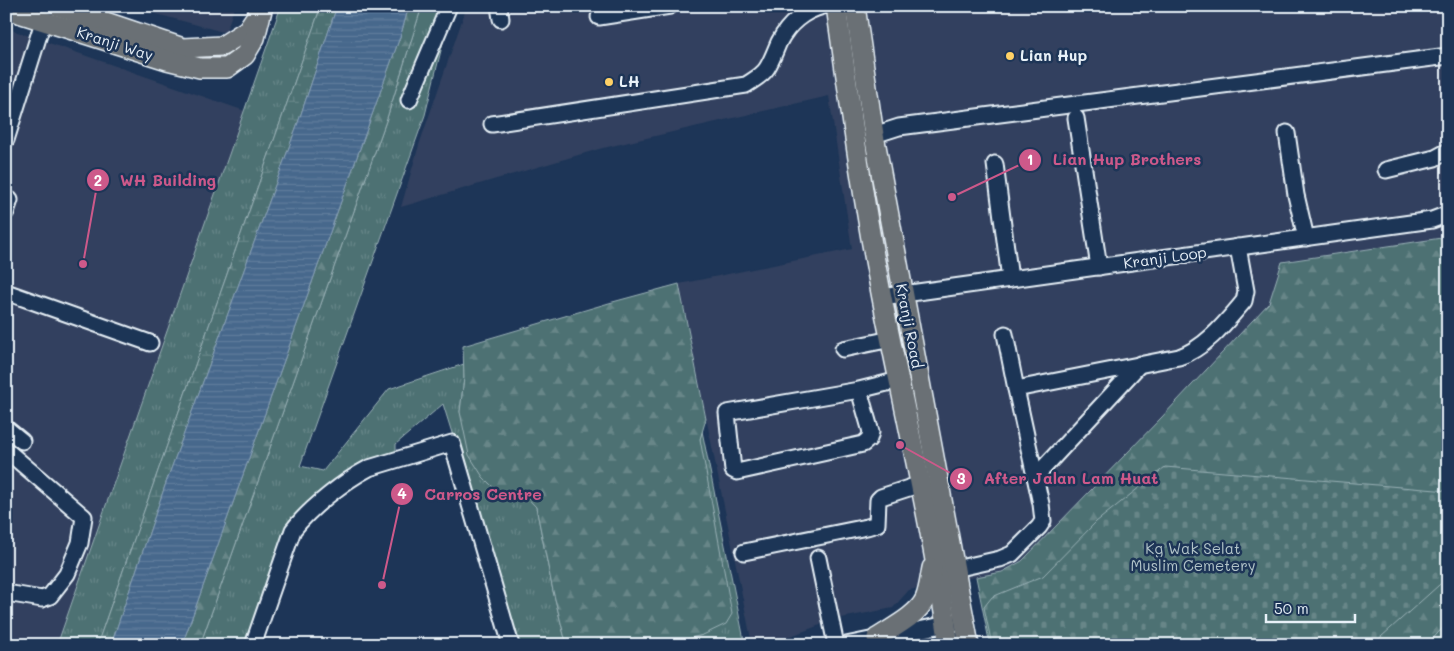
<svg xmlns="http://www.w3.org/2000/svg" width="1454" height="651" font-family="Mali,sans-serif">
<defs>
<pattern id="grass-tufts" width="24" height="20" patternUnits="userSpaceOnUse" patternTransform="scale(1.25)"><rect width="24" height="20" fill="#4d7173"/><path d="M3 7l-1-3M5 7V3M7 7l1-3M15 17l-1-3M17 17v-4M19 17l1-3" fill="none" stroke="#678688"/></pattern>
<pattern id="forest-firs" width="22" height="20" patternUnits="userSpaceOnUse" patternTransform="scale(1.25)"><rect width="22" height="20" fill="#4d7173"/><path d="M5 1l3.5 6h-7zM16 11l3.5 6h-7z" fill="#678688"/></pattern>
<pattern id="wetland-marsh" width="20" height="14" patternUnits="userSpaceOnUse" patternTransform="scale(1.25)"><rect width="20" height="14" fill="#4d7173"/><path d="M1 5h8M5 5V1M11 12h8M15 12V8" fill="none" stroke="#678688"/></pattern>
<pattern id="cemetery-stones" width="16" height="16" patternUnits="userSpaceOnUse" patternTransform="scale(1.25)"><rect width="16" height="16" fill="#4d7173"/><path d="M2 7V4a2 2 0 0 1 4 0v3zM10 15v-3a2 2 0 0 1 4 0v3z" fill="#678688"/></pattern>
<pattern id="water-rules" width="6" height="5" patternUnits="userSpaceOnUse" patternTransform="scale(1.25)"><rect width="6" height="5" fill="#46688c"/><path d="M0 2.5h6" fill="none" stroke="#617e9d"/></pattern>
</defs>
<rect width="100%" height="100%" fill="#1d3557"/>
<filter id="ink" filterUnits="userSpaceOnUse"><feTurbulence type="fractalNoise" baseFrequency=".02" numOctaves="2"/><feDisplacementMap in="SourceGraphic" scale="10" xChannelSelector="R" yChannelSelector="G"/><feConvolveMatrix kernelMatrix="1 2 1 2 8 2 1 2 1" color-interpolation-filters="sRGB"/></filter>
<g filter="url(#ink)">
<g fill="#31405e">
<path d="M127 6H235L226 31 223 32Z"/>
<path d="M467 6H1448V237L1282 262 1269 303 1161 418 1022 561 1002 572 909 590 893 608 836 619 791 636 752 644 679 284 852 249 829 96 599 149 401 207 419 145Z"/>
<path d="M6 28 245 111 57 645H6Z"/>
</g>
<g fill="url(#grass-tufts)" stroke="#9ab1b6">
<path d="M281 6H321L97 645H57Z"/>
<path d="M422 6H452L425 115 300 466 323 471 389 389 464 364V378L460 412 514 490 523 493 536 507 553 591 564 635 568 645H518L443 404 396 444V455L345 475 293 530 253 645H200L387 118Z"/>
<path d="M702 431 745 645H661L703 635 700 439Z"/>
<path d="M1448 622V645H1427Z"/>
</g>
<g fill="url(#forest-firs)" stroke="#9ab1b6">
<path d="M409 6H422L387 118 200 645H182L401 34Z"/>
<path d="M1448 237V622L1427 645H990L976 577 1002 572 1022 561 1161 418 1269 303 1282 262Z"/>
<path d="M679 284 706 419 700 439 732 614 726 624 703 635 661 645H568L564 635 553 591 536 507 523 493 514 490 498 492 483 477 469 455 460 412 464 378 463 346 609 303Z"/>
</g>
<path fill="url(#wetland-marsh)" stroke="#9ab1b6" d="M321 6H337L299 120 167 480 111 645H97Z"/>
<path fill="url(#cemetery-stones)" stroke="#9ab1b6" d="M1165 467 1448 491V577L1372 645H992L984 607 992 597 1043 576 1096 522Z"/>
<path fill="url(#water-rules)" stroke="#879fb7" d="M337 6H409L401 34 182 645H111L167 480 299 120Z"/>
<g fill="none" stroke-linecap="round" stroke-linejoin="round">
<defs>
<g id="minor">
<path d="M499 6 501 19"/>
<path d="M599 17 670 6"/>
<path d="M409 100 449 6"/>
<path d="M1076 118 1099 267"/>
<path d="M492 124 746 85C753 80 762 76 767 68 772 60 775 51 779 42 788 24 804 11 823 6"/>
<path d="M1287 133 1296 195 1306 238"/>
<path d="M874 135 899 127 1448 56"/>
<path d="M6 140 48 6"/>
<path d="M995 164 1010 279"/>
<path d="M1386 170 1435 158 1448 151"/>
<path d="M6 212 10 200"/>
<path d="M6 292 150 343"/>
<path d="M882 297 1432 220 1448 214"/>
<path d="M1005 334 1016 389"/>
<path d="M843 349 891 339"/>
<path d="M859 390 727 413 733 470 737 472 863 444 869 439 871 432 859 390 899 380"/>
<path d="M6 428 22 441"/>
<path d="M6 450 84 517 80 543 67 574 50 596 42 599 6 593"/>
<path d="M1035 477 1140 364"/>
<path d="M744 552 867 527 877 524 878 500 881 497 921 484"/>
<path d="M818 558 836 645"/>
<path d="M955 569 1000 559 1012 554 1039 527 1043 521 1041 504 1016 389 1179 357C1206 348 1226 322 1244 301L1246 291 1238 247"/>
<path d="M253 645 293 530C310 508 344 481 369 468L452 443 511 645"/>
<path d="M846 645 957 622"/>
<path d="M932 645 959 639"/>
</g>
<g id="major">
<path d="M58 6 183 48 222 46 247 30 259 12"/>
<path d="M836 6C850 104 863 202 882 298 905 414 932 528 949 645"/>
<path d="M855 6 874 135 969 645"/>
<path d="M6 9 167 60 200 68H227L245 55 255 38 263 6"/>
<path d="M877 638C892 628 918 615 925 599 929 590 930 578 932 568"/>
</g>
</defs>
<use href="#minor" stroke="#e8f1f8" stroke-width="19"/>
<use href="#major" stroke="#e8f1f8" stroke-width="22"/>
<use href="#minor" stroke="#1d3557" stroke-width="15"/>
<use href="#major" stroke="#6a7074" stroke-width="19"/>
</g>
</g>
<g fill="#ffd166" stroke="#1d3557" stroke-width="2">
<circle cx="1010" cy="56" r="5"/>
<circle cx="609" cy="82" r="5"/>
</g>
<g text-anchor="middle" stroke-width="5" stroke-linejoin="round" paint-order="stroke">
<g font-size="15" fill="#e8f1f8" stroke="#1d3557">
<text transform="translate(115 44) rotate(18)" y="5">Kranji Way</text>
<text transform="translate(1165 258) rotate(-8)" y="5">Kranji Loop</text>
<text transform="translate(909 326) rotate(79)" y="5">Kranji Road</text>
</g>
<g font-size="15" font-weight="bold" fill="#e8f1f8" stroke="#1d3557" text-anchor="start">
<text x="1020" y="61">Lian Hup</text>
<text x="619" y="87">LH</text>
</g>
<g font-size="15" fill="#b2c4c9" stroke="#1d3557">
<text x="1193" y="554">Kg Wak Selat<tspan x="1193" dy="17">Muslim Cemetery</tspan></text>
</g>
</g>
<path fill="none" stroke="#cd598a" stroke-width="2" d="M952 197L1030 160M83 264L98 180M900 445L961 479M382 585L402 494"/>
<g fill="#cd598a" stroke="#1d3557" stroke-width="2">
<circle cx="952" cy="197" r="5"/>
<circle cx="83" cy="264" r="5"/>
<circle cx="900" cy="445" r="5"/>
<circle cx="382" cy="585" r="5"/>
<circle cx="1030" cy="160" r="12"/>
<circle cx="98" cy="180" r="12"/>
<circle cx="961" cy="479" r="12"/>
<circle cx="402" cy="494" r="12"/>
</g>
<g font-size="15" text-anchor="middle" font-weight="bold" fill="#fff">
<text x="1030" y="165">1</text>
<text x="98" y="186">2</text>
<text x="961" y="484">3</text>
<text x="402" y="499">4</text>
</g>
<g font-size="16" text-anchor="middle" font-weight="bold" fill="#cd598a" stroke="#1d3557" stroke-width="5" stroke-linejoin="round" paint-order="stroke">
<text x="1127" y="165">Lian Hup Brothers</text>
<text x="168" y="186">WH Building</text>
<text x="1071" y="484">After Jalan Lam Huat</text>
<text x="483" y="500">Carros Centre</text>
</g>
<rect width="1454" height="651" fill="none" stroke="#1d3557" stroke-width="25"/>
<rect x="12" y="12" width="1429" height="626" fill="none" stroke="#e8f1f8" stroke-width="2" filter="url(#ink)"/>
<path d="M1266 614v8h89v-8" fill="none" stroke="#e8f1f8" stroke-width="2.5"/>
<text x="1274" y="614" font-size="15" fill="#e8f1f8" stroke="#1d3557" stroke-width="4" paint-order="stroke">50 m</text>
</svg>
